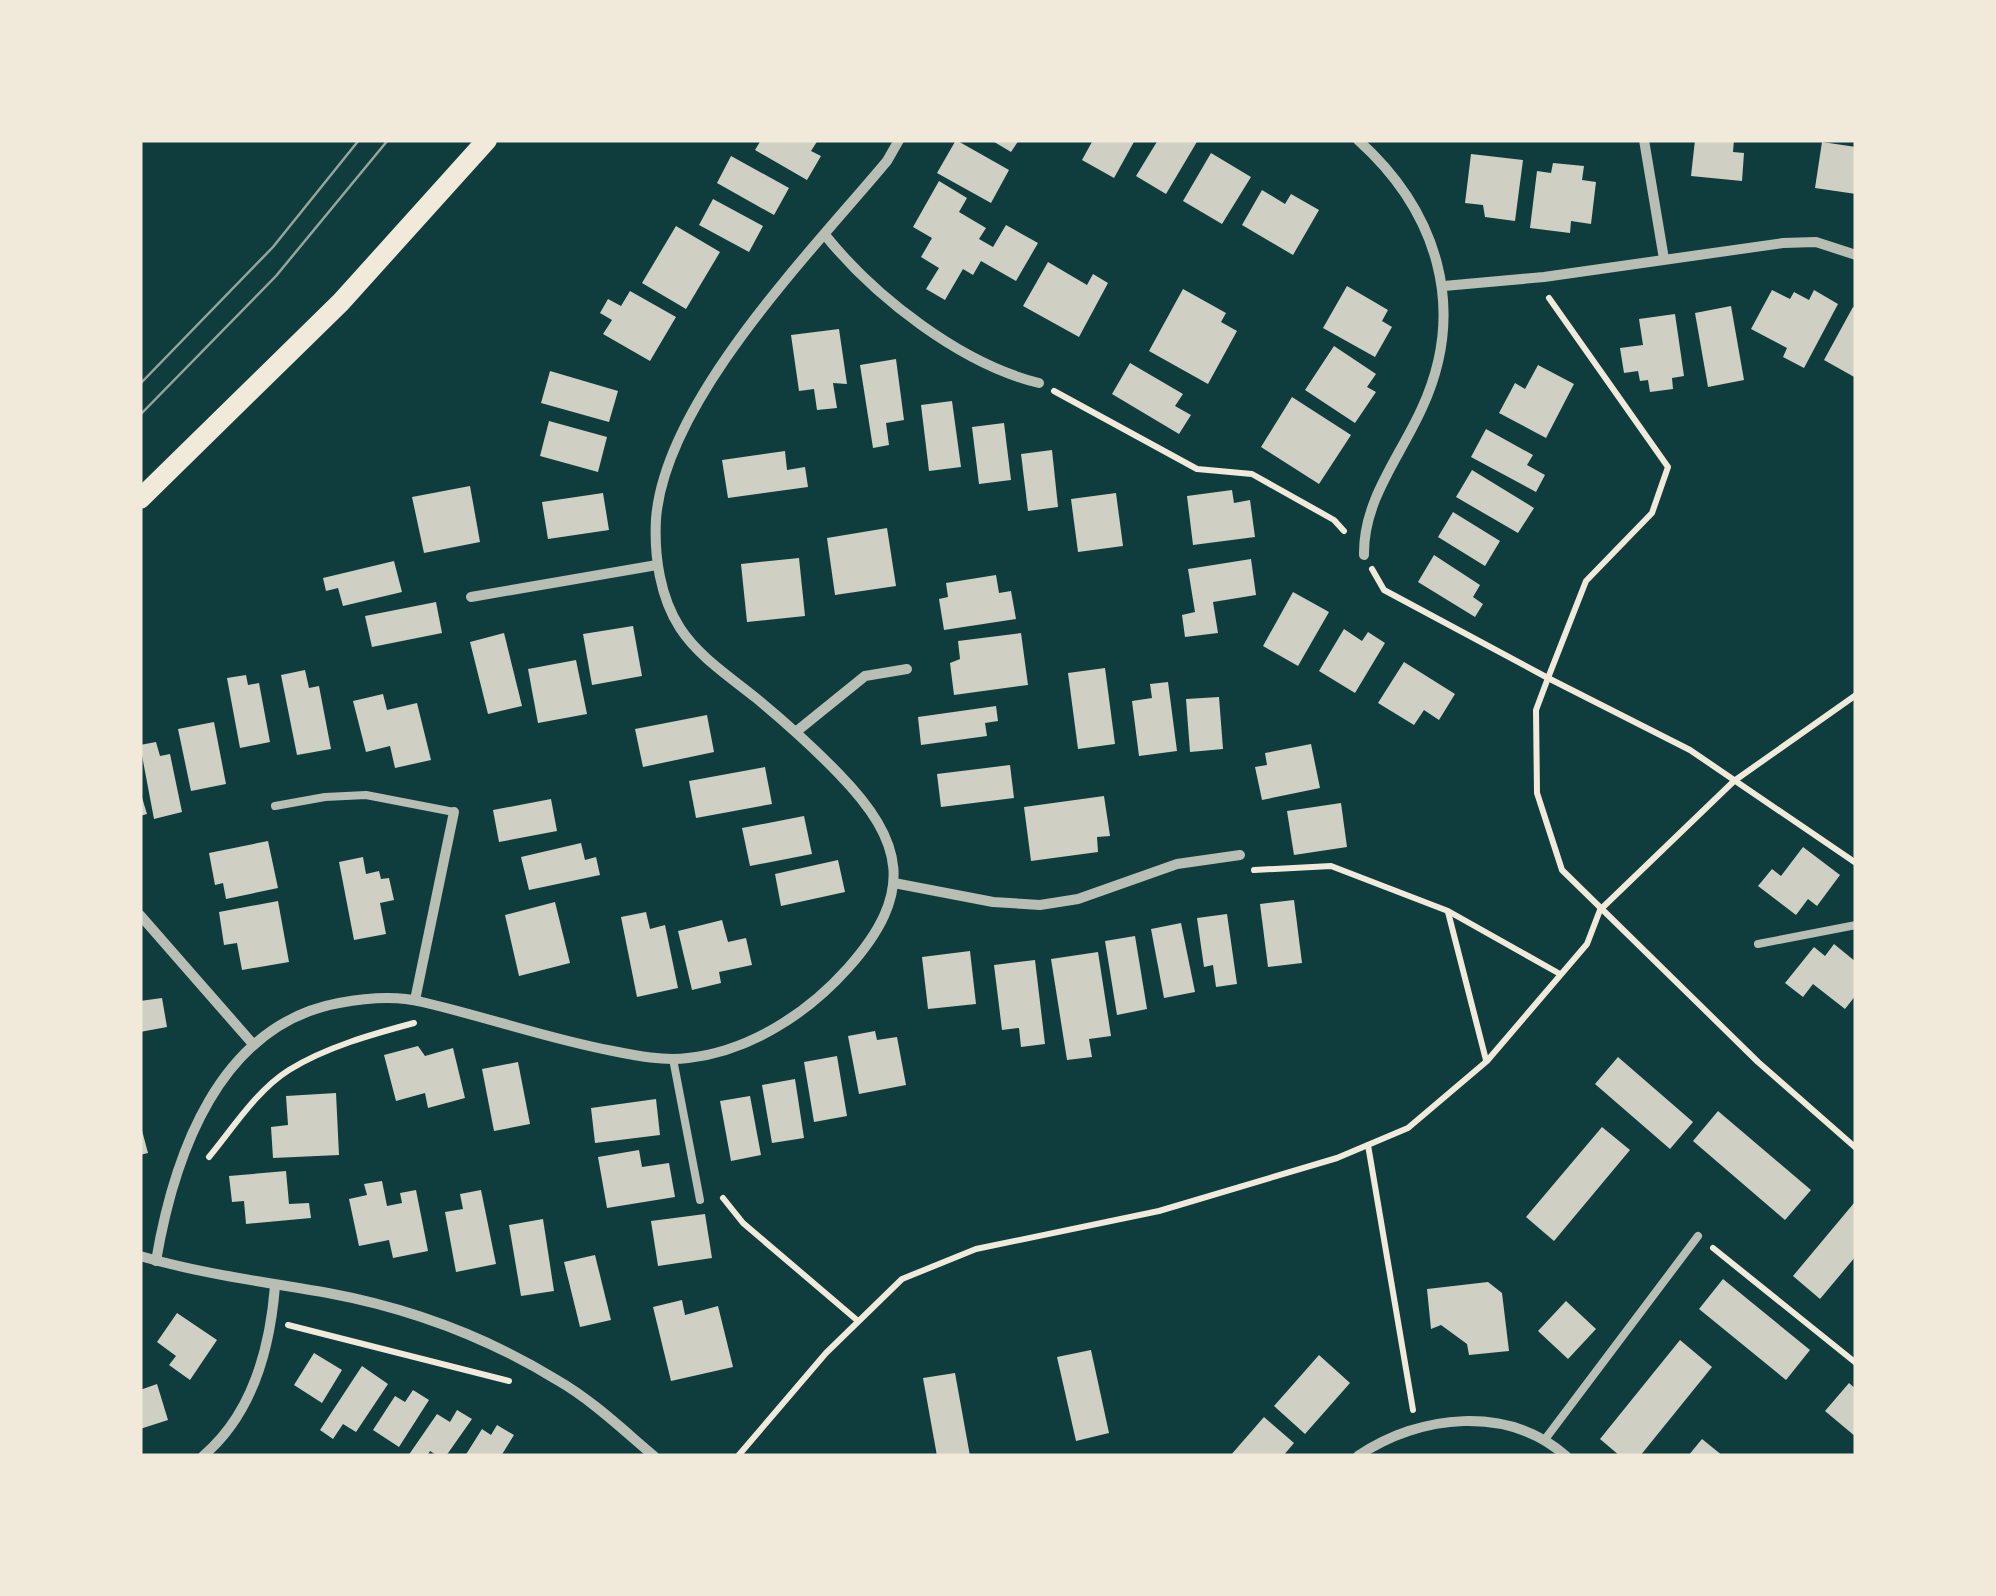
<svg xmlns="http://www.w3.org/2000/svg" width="1996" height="1596" font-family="'Source Serif 4',serif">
<rect width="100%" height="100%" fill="#0f3d3e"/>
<g fill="#cfcfc3">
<path d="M761 140H818L811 151 821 156 807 180 755 150Z"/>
<path d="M956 140 1009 170 991 203 937 173Z"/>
<path d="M991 140H1019L1011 152Z"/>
<path d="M1093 140H1135L1114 178 1082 160Z"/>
<path d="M1158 140H1198L1166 194 1136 176Z"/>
<path d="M1695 140H1734L1733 152 1744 153 1742 181 1691 176Z"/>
<path d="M1822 142 1856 147V194L1815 188Z"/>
<path d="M1211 153 1251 177 1222 224 1183 201Z"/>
<path d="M1471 154 1523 160 1515 221 1485 217 1483 205 1465 203Z"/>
<path d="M731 156 789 188 774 215 717 183Z"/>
<path d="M1553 163 1584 166 1582 180 1596 182 1591 224 1571 221 1570 233 1530 228 1537 171 1551 173Z"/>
<path d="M939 181 967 198 959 212 986 228 979 239 993 247 1006 225 1038 243 1016 281 981 261 973 275 963 269 945 300 926 289 939 268 921 257 932 238 913 227Z"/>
<path d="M1262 190 1285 204 1291 194 1319 210 1293 255 1242 225Z"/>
<path d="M713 199 763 226 749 252 699 225Z"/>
<path d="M676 226 720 252 686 309 642 283Z"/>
<path d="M1048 262 1087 285 1093 274 1108 283 1079 337 1023 306Z"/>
<path d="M1347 286 1388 310 1382 321 1392 327 1375 357 1323 328Z"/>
<path d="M1183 289 1226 313 1221 322 1237 331 1208 384 1149 351Z"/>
<path d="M1772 290 1790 299 1794 292 1809 300 1814 290 1838 304 1804 368 1783 357 1787 348 1751 329Z"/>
<path d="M630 291 676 317 650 361 603 334 612 320 600 313 608 299 621 306Z"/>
<path d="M1731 306 1744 380 1708 387 1695 313Z"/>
<path d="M1853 307 1856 309V378L1824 360Z"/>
<path d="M1675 314 1684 376 1672 378 1673 389 1650 392 1648 380 1640 381 1638 371 1624 373 1620 348 1643 345 1639 319Z"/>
<path d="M839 329 847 384 833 383 837 408 817 410 814 389 799 391 791 335Z"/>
<path d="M1334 346 1376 374 1367 387 1376 392 1355 423 1305 390Z"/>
<path d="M896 359 904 420 886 423 889 445 873 448 860 365Z"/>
<path d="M1130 363 1183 394 1175 406 1191 415 1179 434 1112 394Z"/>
<path d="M1538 365 1574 384 1546 438 1499 413 1515 383 1525 389Z"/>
<path d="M550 371 618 391 609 422 541 403Z"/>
<path d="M1292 397 1351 435 1319 484 1261 447Z"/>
<path d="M952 401 961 467 929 471 921 405Z"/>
<path d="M549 421 607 437 598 472 540 456Z"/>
<path d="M1004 423 1011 480 979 484 972 427Z"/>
<path d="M1486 429 1533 455 1527 465 1545 475 1536 492 1471 457Z"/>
<path d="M1052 450 1058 507 1028 511 1021 454Z"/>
<path d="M785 451 787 470 805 467 808 487 728 498 722 460Z"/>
<path d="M1472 470 1534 508 1518 533 1456 497Z"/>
<path d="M470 486 480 542 424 553 412 497Z"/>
<path d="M1232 490 1234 503 1250 500 1255 537 1193 545 1187 496Z"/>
<path d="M603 493 609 530 548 539 542 502Z"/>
<path d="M1116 493 1123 546 1078 552 1071 499Z"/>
<path d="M1453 512 1500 541 1485 566 1438 537Z"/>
<path d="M887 528 896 586 835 595 827 538Z"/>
<path d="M1434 555 1480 585 1473 597 1483 604 1475 617 1418 582Z"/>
<path d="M799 558 805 616 747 622 741 564Z"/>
<path d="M1251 559 1256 595 1213 602 1218 633 1185 637 1182 615 1195 612 1188 569Z"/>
<path d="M394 561 402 592 343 606 338 588 326 591 323 578Z"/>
<path d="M996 575 999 593 1011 591 1016 619 944 630 939 599 948 597 946 583Z"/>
<path d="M1293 592 1329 612 1298 666 1263 646Z"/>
<path d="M436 602 442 633 372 647 365 616Z"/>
<path d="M633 626 642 676 592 685 583 634Z"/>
<path d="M1344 629 1362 641 1368 632 1385 643 1355 693 1319 671Z"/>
<path d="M504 633 522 706 488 714 470 642Z"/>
<path d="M1021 633 1028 685 954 695 950 663 960 659 958 641Z"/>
<path d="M576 660 587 714 538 723 528 669Z"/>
<path d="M1404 662 1455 694 1439 720 1424 710 1414 725 1378 703Z"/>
<path d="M1105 668 1115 744 1078 749 1068 673Z"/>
<path d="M305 670 309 688 319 686 331 749 297 755 281 675Z"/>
<path d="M246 675 248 685 259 683 270 742 240 748 227 678Z"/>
<path d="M1168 682 1177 751 1139 756 1132 701 1152 698 1150 684Z"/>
<path d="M383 694 387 710 417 703 431 760 395 768 390 746 366 752 353 701Z"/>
<path d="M1219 697 1223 749 1190 752 1186 699Z"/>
<path d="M996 706 998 721 985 723 987 736 921 745 918 717Z"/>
<path d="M707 715 714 752 643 767 635 729Z"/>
<path d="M214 722 226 784 191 791 178 729Z"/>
<path d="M156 742 160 756 170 754 182 812 154 819 140 745Z"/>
<path d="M1311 744 1320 788 1262 800 1255 767 1267 765 1265 753Z"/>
<path d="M1010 765 1014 798 941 807 937 774Z"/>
<path d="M765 767 772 804 696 818 689 781Z"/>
<path d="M140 791 147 814 140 816Z"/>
<path d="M1104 796 1110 836 1097 837 1098 852 1031 861 1024 807Z"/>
<path d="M551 799 557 831 499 842 493 810Z"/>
<path d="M1341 803 1347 847 1294 855 1287 811Z"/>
<path d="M804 816 812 854 750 866 742 828Z"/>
<path d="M268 841 278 888 226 899 223 883 215 885 209 853Z"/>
<path d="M581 843 585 860 596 857 600 875 529 890 521 857Z"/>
<path d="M1803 847 1840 875 1817 906 1808 899 1796 915 1758 886 1772 869 1781 876Z"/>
<path d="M363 857 366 874 379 871 381 879 389 878 394 900 380 903 386 934 354 940 339 862Z"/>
<path d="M838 860 845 892 781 906 775 874Z"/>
<path d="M1294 900 1302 963 1268 967 1260 904Z"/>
<path d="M278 901 289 962 242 970 237 943 224 945 219 912Z"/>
<path d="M555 902 570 963 519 976 505 915Z"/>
<path d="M646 912 650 929 665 925 678 988 637 997 621 917Z"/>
<path d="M1227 914 1237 984 1216 987 1213 965 1204 967 1197 918Z"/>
<path d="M722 920 728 942 746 938 752 965 719 972 721 983 692 990 678 931Z"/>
<path d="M1181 923 1195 992 1164 998 1151 929Z"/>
<path d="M1135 936 1147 1009 1117 1015 1105 941Z"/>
<path d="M1834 944 1856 962V995L1845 1009 1813 984 1803 997 1785 983 1814 947 1825 956Z"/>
<path d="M970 951 976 1004 928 1009 922 957Z"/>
<path d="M1098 952 1111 1036 1089 1039 1092 1057 1067 1060 1051 959Z"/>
<path d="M1035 960 1045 1044 1021 1047 1019 1028 1002 1030 994 965Z"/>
<path d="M162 998 167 1027 140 1032V1001Z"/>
<path d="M875 1031 877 1040 897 1037 906 1085 859 1094 848 1036Z"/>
<path d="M418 1046 425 1056 453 1048 465 1098 428 1108 425 1093 396 1101 384 1055Z"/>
<path d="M837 1056 847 1116 814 1122 804 1062Z"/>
<path d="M1618 1057 1693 1122 1670 1149 1595 1084Z"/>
<path d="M518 1062 530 1124 494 1131 482 1069Z"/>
<path d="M795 1079 804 1138 772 1143 762 1085Z"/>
<path d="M336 1093 339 1155 273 1158 271 1127 288 1125 286 1096Z"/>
<path d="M750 1096 761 1155 731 1161 720 1101Z"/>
<path d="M656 1099 660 1135 595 1143 591 1108Z"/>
<path d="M1718 1111 1811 1190 1785 1220 1693 1141Z"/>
<path d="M140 1123 148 1153 140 1155Z"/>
<path d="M1602 1127 1630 1150 1554 1241 1526 1217Z"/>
<path d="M639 1150 642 1167 669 1163 675 1197 607 1208 598 1157Z"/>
<path d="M286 1171 289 1204 309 1203 311 1218 246 1224 244 1201 232 1202 229 1176Z"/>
<path d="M382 1181 387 1206 402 1203 400 1193 416 1190 428 1251 393 1258 389 1240 359 1246 349 1199 367 1195 364 1184Z"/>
<path d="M481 1190 496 1264 456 1272 445 1212 463 1209 460 1194Z"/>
<path d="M1854 1203 1856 1256 1820 1299 1793 1276Z"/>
<path d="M705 1214 712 1258 658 1266 651 1221Z"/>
<path d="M543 1219 554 1291 521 1296 509 1225Z"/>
<path d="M595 1255 611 1320 580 1327 564 1262Z"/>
<path d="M1723 1279 1810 1350 1786 1380 1699 1309Z"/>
<path d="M1488 1282 1502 1293 1509 1351 1469 1355 1467 1344 1441 1325 1431 1329 1427 1289Z"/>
<path d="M682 1300 685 1315 718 1306 733 1367 671 1381 653 1307Z"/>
<path d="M1566 1301 1596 1329 1568 1359 1538 1331Z"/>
<path d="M177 1313 217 1340 190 1380 169 1365 176 1356 157 1342Z"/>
<path d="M1680 1340 1712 1367 1640 1456H1620L1600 1439Z"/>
<path d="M1091 1350 1109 1433 1076 1441 1057 1357Z"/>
<path d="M314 1353 342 1370 322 1403 294 1385Z"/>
<path d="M1319 1355 1350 1383 1305 1434 1274 1406Z"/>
<path d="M362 1366 388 1384 356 1432 343 1424 333 1439 320 1430Z"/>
<path d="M955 1373 970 1456H937L923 1378Z"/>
<path d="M1849 1383 1856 1389V1437L1825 1411Z"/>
<path d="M157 1384 168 1420 140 1429V1390Z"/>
<path d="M413 1390 429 1400 399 1447 373 1430 395 1396 405 1402Z"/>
<path d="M457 1410 472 1419 446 1456H438L430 1451 427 1456H408L437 1414 450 1422Z"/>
<path d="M1264 1417 1294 1443 1283 1456H1230Z"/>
<path d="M497 1425 514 1435 501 1456H465L482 1429 491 1435Z"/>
<path d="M1702 1439 1723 1456H1688Z"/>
</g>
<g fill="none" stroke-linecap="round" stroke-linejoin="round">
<g stroke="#f1e9da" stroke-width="6">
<path d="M1549 298 1668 467 1652 513 1586 581 1548 678 1690 750 1856 863"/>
<path d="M1054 391 1197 469 1252 474 1334 520 1344 531"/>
<path d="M1372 569 1384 590 1548 678 1536 710 1537 793 1562 870 1758 1062 1856 1148"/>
<path d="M1254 870 1331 866 1448 911 1560 974"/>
<path d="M1448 912 1486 1060"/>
<path d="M1368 1145 1413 1410"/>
<path d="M209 1157C233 1128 257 1090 289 1070 326 1047 373 1034 414 1023"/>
<path d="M723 1198 743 1223 858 1321"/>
<path d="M1713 1248 1856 1363"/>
<path d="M288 1325 509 1381"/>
<path d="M738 1456 826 1353 902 1279 976 1249 1159 1211 1337 1158 1408 1128 1487 1061 1587 944 1600 910 1734 781 1856 695"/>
</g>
<g stroke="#b8beb3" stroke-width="8">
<path d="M275 806 325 797 366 795 454 812"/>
<path d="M1758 944 1856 925"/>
<path d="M673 1059 700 1200"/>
<path d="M1546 1438 1698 1236"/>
</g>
<g stroke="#b8beb3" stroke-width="10">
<path d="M1358 140C1437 211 1468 308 1422 408 1400 457 1363 500 1364 555"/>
<path d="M1644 140 1664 259"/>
<path d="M825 235C875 297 961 364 1039 383"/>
<path d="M1444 286 1544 277 1783 243 1816 242 1856 255"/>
<path d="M471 597 657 565"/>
<path d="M797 731 865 676 907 669"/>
<path d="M894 883 993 902 1040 905 1078 899 1177 864 1240 855"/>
<path d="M140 915 252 1043"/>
<path d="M415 1000 454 812"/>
<path d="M140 1256C202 1274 265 1282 328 1293 409 1308 487 1337 557 1380 592 1400 623 1430 654 1456"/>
<path d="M156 1261C174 1155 219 1025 339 1003 366 998 395 995 422 1002 487 1017 549 1039 613 1051 637 1056 664 1061 688 1058 750 1051 808 1013 848 968 915 893 905 842 839 774 812 746 785 722 756 698 730 677 698 656 680 628 660 597 654 556 656 519 665 400 812 251 887 161L899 140"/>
<path d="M203 1456C253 1414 270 1349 275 1286"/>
<path d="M1358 1456C1420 1414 1508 1405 1566 1456"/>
</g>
<path stroke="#f1e9da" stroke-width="20" d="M140 499 341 302 487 140"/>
<g stroke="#97a49c" stroke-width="2.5">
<path d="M140 384 273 247 359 140"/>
<path d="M140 415 276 276 388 140"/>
</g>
</g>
<rect width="1996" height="1596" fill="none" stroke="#f1e9da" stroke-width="285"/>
</svg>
